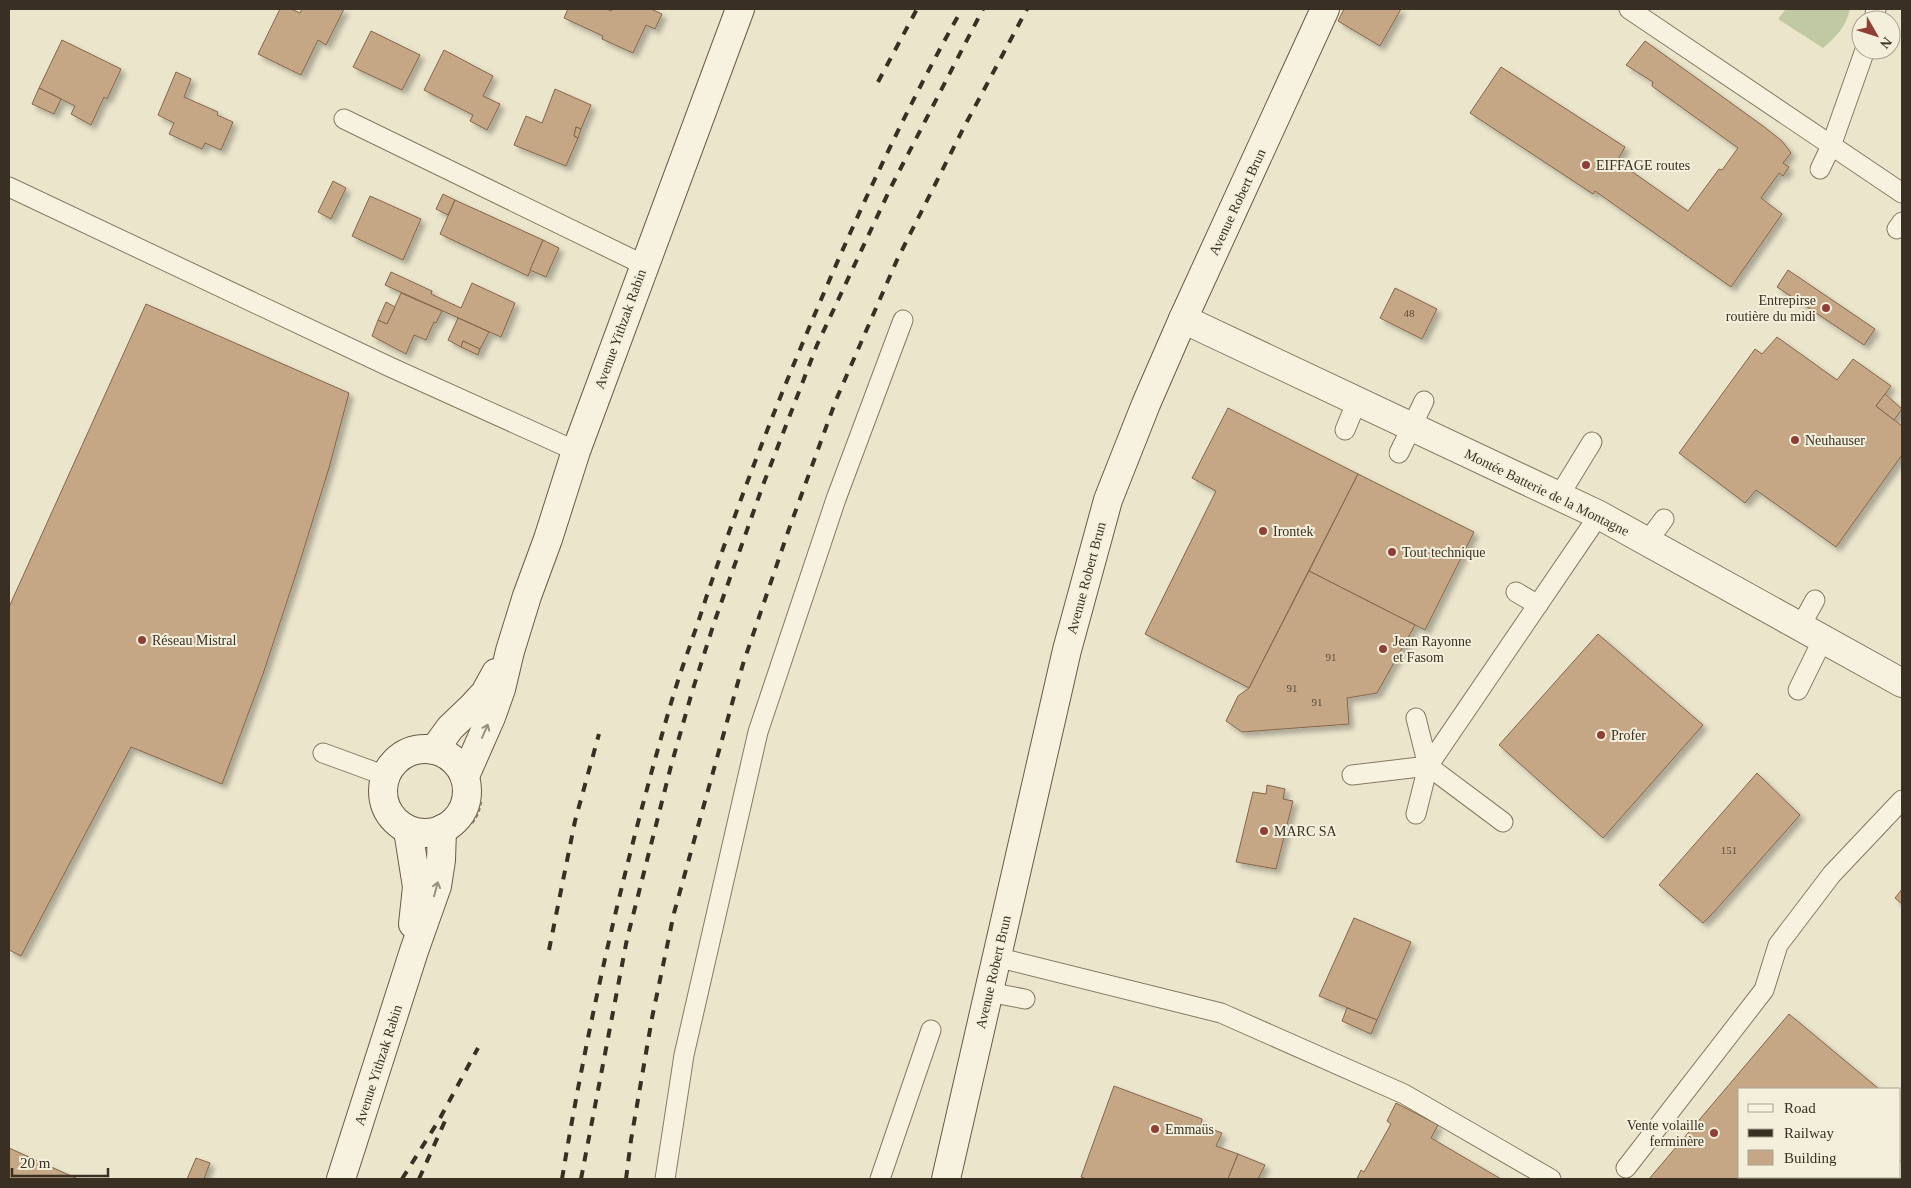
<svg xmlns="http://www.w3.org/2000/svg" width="1911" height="1188" font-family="'Times New Roman',serif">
<defs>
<filter id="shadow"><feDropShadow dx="4.5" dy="4.5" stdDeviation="2.5" flood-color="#0004"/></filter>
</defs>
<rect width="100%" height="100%" fill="#ebe5cc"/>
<path fill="#c0c9a1" d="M1786 9H1850C1846 27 1836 37 1823 48L1778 19Z"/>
<g fill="#c5a786" stroke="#84664a" filter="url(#shadow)">
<path d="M280 9H291L300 13 302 9H344L326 45 318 40 301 75 258 54Z"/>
<path d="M568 9H607L611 11 612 9H651L662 14 655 29 646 25 633 53 602 39 603 36 564 18Z"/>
<path d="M1344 9H1401L1380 46 1338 21Z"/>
<path d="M371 31 420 55 402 90 353 67Z"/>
<path d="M62 40 121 69 107 99 104 97 91 125 71 114 75 106 39 88Z"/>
<path d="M1645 41 1763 126 1782 141 1791 153 1783 163 1789 167 1783 176 1779 173 1761 198 1782 214 1731 287 1595 191 1593 194 1470 113 1501 67 1625 147 1617 161 1688 211 1719 169 1722 170 1738 148 1652 86 1653 82 1626 65Z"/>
<path d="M444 50 493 76 483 96 500 104 487 130 470 121 473 115 424 90Z"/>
<path d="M176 72 191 79 184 97 218 112 217 115 233 122 221 150 205 143 202 149 169 134 174 123 158 115Z"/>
<path d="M39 88 61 99 54 114 32 104Z"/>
<path d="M555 89 591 105 581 129 576 127 574 136 578 138 566 166 514 145 526 116 542 123Z"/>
<path d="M576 127 581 129 578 138 574 136Z"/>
<path d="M333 181 346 188 331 219 318 212Z"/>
<path d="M443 194 455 200 448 215 436 209Z"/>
<path d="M370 196 421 219 403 260 352 236Z"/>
<path d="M455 200 543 240 528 276 440 234Z"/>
<path d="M543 240 559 248 546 277 530 270Z"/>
<path d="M1788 270 1875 329 1864 345 1777 287Z"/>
<path d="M391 272 432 291 431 294 461 308 472 283 515 303 501 337 385 285Z"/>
<path d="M1395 288 1437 309 1422 339 1380 318Z"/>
<path d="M401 293 442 311 436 323 434 322 426 340 414 335 406 354 372 336 378 320 387 324Z"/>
<path d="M386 302 395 307 387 324 378 320Z"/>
<path d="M146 304 349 393 329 468 297 571 263 674 222 784 131 747 21 956 9 950V607Z"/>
<path d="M458 318 489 332 480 349 463 341 461 347 448 340Z"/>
<path d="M1777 337 1837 380 1853 359 1891 386 1876 406 1902 426V455L1836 547 1756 490 1745 503 1679 453 1755 349 1762 354Z"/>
<path d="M463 341 480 349 478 355 461 347Z"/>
<path d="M1885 394 1902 409 1894 420 1876 406Z"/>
<path d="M1228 408 1358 474 1249 688 1145 634 1216 491 1192 478Z"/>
<path d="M1358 474 1474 532 1425 630 1309 571Z"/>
<path d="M1309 571 1415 625 1377 693 1347 698 1349 724 1242 732 1226 721 1238 696 1249 688Z"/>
<path d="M1598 634 1703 725 1603 838 1499 745Z"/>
<path d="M1757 773 1800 815 1714 912 1703 923 1659 885Z"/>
<path d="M1267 785 1285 789 1283 799 1293 801 1276 869 1236 862 1253 792 1266 794Z"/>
<path d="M1902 889V904L1895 898Z"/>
<path d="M1354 918 1411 942 1377 1020 1319 996Z"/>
<path d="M1347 1008 1377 1020 1371 1034 1342 1021Z"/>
<path d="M1789 1014 1879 1089H1740V1177H1840L1838 1179H1649Z"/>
<path d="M1114 1086 1202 1119 1201 1125 1222 1133 1216 1146 1238 1154 1228 1179H1087L1081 1177Z"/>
<path d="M1396 1103 1438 1125 1431 1138 1501 1179H1357L1361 1170 1364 1172 1391 1124 1387 1121Z"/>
<path d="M9 1148 78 1179H9Z"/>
<path d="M1238 1154 1265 1165 1258 1179H1228Z"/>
<path d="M196 1158 210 1163 204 1179H187Z"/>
</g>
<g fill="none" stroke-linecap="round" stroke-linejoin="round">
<defs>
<g id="lane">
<path d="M1629 9 1902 193"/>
<path d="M1874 20 1876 9"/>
<path d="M344 119 644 265"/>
<path d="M1820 169 1831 146 1865 50"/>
<path d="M9 187 390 367 576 451"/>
<path d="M1897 229 1902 222"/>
<path d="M1345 430 1357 401"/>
<path d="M1399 453 1424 401"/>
<path d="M1559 496 1592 442"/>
<path d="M1647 542 1664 519"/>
<path d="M1516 592 1538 605"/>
<path d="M1800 627 1815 600"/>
<path d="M1798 690 1823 639"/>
<path d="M1416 718 1428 766 1503 822"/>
<path d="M323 753 386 776"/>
<path d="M1352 775 1428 766"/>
<path d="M1416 814 1428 766 1599 515"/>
<path d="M996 957 1221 1013 1404 1094 1551 1179"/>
<path d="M988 992 1025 999"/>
<path d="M1626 1168 1764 990 1778 945 1832 874 1902 800"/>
<path d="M1900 1174 1902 1171"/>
<path d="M665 1179 684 1055 758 732 836 499 903 320"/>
<path d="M880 1179 931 1030"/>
</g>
<path id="street" d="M1183 319 1599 515 1902 683"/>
<g id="secondary">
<circle cx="425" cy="791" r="42"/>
<path d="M434 750 450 728 474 705 485 693 496 673"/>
<path d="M465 776 491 717 501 689 510 651 527 596 548 539 576 451 740 9"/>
<path d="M408 830 417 887 413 924"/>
<path d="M341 1179 414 951 437 886 441 860 442 829"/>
<path d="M946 1179 1067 650 1108 500 1146 404 1183 319 1325 9"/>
</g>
</defs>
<use href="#lane" stroke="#877961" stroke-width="21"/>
<use href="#street" stroke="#877961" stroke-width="30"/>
<use href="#secondary" stroke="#695a44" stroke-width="30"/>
<path stroke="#877961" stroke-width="3" stroke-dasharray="4 2.5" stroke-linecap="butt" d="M472 823 478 813 481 801"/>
<use href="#lane" stroke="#f6f2df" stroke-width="19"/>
<use href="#street" stroke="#f6f2df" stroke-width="28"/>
<use href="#secondary" stroke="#f6f2df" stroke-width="28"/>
<g stroke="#393023" stroke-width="4" stroke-dasharray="9 9" stroke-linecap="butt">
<path d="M878 82 917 9"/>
<path d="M549 950 575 821 599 734"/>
<path d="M402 1179 439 1120 478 1048"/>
<path d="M419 1179 445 1121"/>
<path d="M562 1179C589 1015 627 853 674 693 684 661 696 630 706 598 735 513 766 430 801 347 849 232 901 117 962 9"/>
<path d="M581 1179 627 939 671 766 692 692 714 623 763 485 817 345 891 187 983 9"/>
<path d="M626 1179 631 1140 652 1018 674 913 743 664 789 529 836 400 897 260 963 129 1027 9"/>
</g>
</g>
<defs><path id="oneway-shaft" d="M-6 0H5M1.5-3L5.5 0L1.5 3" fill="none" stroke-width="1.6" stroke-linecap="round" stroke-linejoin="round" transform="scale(1.25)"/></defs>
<g stroke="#989181">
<use href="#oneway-shaft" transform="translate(485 731) rotate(-66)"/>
<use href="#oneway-shaft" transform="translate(436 889) rotate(-75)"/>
</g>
<g fill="#903f37" stroke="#f3efdb" stroke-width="2">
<circle cx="1586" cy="165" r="5"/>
<circle cx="1826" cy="308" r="5"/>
<circle cx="1795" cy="440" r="5"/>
<circle cx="1263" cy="531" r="5"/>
<circle cx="1392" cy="552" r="5"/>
<circle cx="142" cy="640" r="5"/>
<circle cx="1383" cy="649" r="5"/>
<circle cx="1601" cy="735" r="5"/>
<circle cx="1264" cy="831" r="5"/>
<circle cx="1155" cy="1129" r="5"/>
<circle cx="1714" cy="1133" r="5"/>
</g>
<g text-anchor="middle" stroke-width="4" stroke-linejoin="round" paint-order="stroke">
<g font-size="11" fill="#5c4e3c">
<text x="1409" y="317">48</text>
<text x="1331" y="661">91</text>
<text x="1292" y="692">91</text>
<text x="1317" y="706">91</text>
<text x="1729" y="854">151</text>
</g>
<g font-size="14" fill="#393023" stroke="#f3efdb" text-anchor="start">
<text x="1596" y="170">EIFFAGE routes</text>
<text x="1816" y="305" text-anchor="end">Entrepirse<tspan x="1816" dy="16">routière du midi</tspan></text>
<text x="1805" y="445">Neuhauser</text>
<text x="1273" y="536">Irontek</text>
<text x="1402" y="557">Tout technique</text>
<text x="152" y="645">Réseau Mistral</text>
<text x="1393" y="646">Jean Rayonne<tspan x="1393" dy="16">et Fasom</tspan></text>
<text x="1611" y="740">Profer</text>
<text x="1274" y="836">MARC SA</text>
<text x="1704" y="1130" text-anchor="end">Vente volaille<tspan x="1704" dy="16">ferminère</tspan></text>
<text x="1165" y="1134">Emmaüs</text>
</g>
<g font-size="14" fill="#393023" stroke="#f3efdb">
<text transform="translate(1237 202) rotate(-65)" y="5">Avenue Robert Brun</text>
<text transform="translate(620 329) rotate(-70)" y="5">Avenue Yithzak Rabin</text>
<text transform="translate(1547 492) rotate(26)" y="5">Montée Batterie de la Montagne</text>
<text transform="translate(1086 578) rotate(-75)" y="5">Avenue Robert Brun</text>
<text transform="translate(993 972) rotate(-77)" y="5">Avenue Robert Brun</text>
<text transform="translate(378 1065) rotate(-72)" y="5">Avenue Yithzak Rabin</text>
</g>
</g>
<rect width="1911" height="1188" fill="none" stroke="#393023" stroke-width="20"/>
<rect x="1738" y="1088" width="162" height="90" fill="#f3efdb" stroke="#a9a391"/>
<rect x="1748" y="1104" width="25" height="8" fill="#f6f2df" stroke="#a9a391"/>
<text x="1784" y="1113" font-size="15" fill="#393023">Road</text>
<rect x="1748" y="1129" width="25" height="8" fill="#393023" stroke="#a9a391"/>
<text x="1784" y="1138" font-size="15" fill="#393023">Railway</text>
<rect x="1748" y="1150" width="25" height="15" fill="#c5a786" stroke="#a9a391"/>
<text x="1784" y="1163" font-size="15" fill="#393023">Building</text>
<g transform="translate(1876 35) rotate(129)"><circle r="24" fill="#f3efdb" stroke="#a9a391"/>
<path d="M0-4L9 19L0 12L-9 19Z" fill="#903f37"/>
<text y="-8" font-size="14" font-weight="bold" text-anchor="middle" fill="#393023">N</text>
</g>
<path d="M12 1168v8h96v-8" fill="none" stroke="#393023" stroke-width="2.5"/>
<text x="20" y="1168" font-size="15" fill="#393023" stroke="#f3efdb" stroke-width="4" paint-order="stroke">20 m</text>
</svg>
